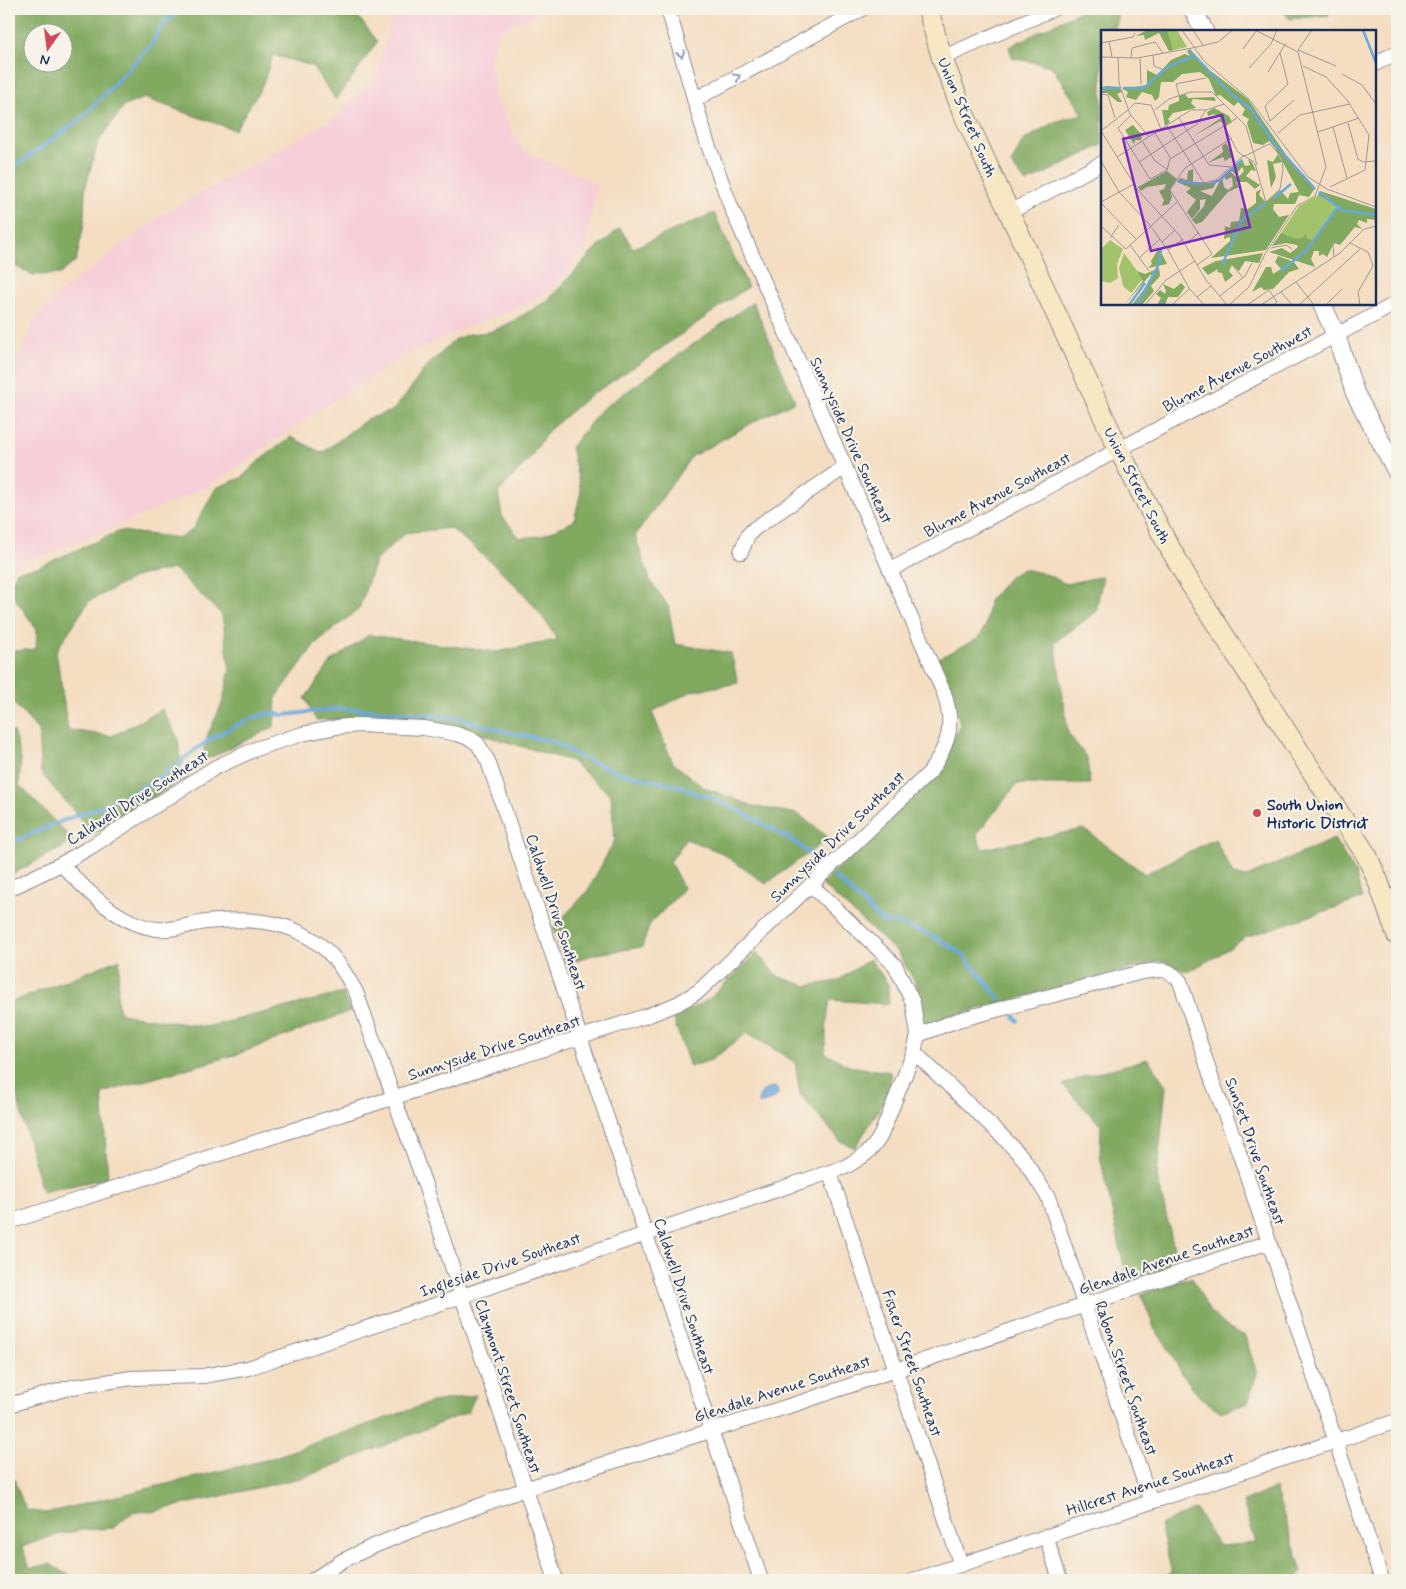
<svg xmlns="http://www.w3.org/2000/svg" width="1406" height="1589" font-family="Mynerve,sans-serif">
<rect width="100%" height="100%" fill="#f7f3e8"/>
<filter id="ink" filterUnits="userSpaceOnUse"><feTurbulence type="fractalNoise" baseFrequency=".02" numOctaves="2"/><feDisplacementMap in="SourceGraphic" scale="10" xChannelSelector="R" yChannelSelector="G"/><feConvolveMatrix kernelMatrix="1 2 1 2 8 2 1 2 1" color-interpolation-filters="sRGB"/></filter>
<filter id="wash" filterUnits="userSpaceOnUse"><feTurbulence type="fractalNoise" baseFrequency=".0096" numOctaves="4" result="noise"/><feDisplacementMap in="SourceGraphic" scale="20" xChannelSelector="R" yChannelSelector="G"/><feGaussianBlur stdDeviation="1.12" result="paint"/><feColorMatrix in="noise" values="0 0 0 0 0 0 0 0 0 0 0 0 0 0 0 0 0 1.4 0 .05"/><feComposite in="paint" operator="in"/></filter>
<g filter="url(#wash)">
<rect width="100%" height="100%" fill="#f4ddc1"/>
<path fill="#f6cfd9" d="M393 9H547L499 31 490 59 497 104 522 150 597 184 585 248 554 289 509 312 474 324 408 354 316 412 211 485 97 535 9 568V362L21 353 33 323 58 294 163 214 336 118 377 75Z"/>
<g fill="#81a960" stroke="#4e6c5f" fill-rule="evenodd">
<path d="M9 9H359L357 15 377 42 336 100 312 66 273 55 262 86 235 130 144 98 124 106 98 142 85 189 84 224 76 261 60 274 33 275 9 263ZM62 32V62H32V32Z"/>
<path d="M1084 9H1115L1118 19 1114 31H1102V145L1026 183 1011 164 1023 141 1054 122 1083 114 1051 66 1012 58 1009 47Z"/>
<path d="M1280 9H1329V15L1290 19Z"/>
<path d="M714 213 748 287 646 359 588 397 548 431 530 458 498 493 502 516 520 538 541 536 574 521 581 491 571 447 602 409 753 302 795 401 752 423 691 457 635 536 650 580 668 606 675 644 731 653 738 683 692 691 652 712 673 763 703 787 753 806 798 814 829 838 766 884 720 852 686 839 670 862 684 889 650 924 642 947 597 954 565 963 553 928 587 892 615 840 611 795 571 761 446 724 365 718 316 720 305 698 332 661 369 635 496 652 557 640C532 594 490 560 450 528L405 533 375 561 359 609 315 644 276 698 274 727 201 762 208 734 222 704 230 670 222 615 174 569 138 576 89 601 56 651 68 730 112 736 162 709 178 738 182 780 93 834 41 773 38 730 9 698V647L12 651 36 649 37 630 9 590 17 571 38 567 120 531 180 538 193 529 216 488 241 478 260 460 291 437 322 453 367 419 392 411 404 398 425 368 456 339 469 334 489 332 506 325 547 301 594 251 620 228 633 248Z"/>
<path d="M1023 569 1046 574 1066 584 1103 576 1096 612 1055 642 1068 733 1087 758 1090 784H1017L977 834 982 849 1084 829 1145 874 1215 839 1233 874 1247 877 1334 839 1356 874 1362 899 1246 937 1222 953 1188 972 1161 961 925 1023 917 985 897 952 821 884 940 769 960 724 955 702 937 659 979 638 986 625 989 601 1009 577Z"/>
<path d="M13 731 21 759 19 785 74 841 9 876V733Z"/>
<path d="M757 953 777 976 807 986 837 981 870 959 888 984 889 1004 830 1000 827 1019 825 1053 849 1066 890 1072 891 1090 855 1148 840 1141 800 1094 795 1062 747 1033 711 1060 690 1067 673 1018 709 999Z"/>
<path d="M120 959 117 1001 121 1014 206 1027 343 993 351 1011 238 1054 102 1093 108 1178 42 1192 9 1066V1003Z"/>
<path d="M1148 1059 1166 1086 1157 1176 1178 1265 1128 1284 1100 1156 1101 1126 1063 1085 1085 1076Z"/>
<path d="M1192 1277 1209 1311 1226 1326 1245 1336 1257 1374 1248 1403 1221 1412 1200 1397 1182 1374 1165 1343 1155 1330 1141 1294Z"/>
<path d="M476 1395 468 1412 305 1477 151 1512C131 1510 127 1515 114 1528L81 1530 52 1536 22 1547 30 1568 50 1564 77 1580H9V1467L26 1510 46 1513 266 1460 432 1402Z"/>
<path d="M1275 1488 1302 1572 1297 1580H1148L1172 1573 1160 1525 1195 1509 1219 1546 1256 1543 1243 1502Z"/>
</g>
<path fill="#6aa8dc" stroke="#426c9d" d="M775 1087 778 1091V1095L774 1099 760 1104 758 1102C759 1092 765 1089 775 1087Z"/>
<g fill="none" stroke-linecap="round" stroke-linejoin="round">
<g stroke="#6aa8dc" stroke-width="4">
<path d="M9 169 18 164 81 119 151 45 164 22 170 20 179 9"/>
<path d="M9 845C46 824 87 814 125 796 145 787 163 774 182 763L183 759 210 739 247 720 270 713 284 715 339 709H358L442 716 451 718 456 717 507 732 552 741 580 757 618 772 686 788 694 793 707 796 740 811 796 843 820 862"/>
<path d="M835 877 883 922 902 924 936 938 957 950 965 957 1000 999"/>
<path d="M1014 1016 1018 1021"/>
</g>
</g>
</g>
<g filter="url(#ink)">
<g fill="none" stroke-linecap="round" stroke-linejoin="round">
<defs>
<g id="minor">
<path d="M942 58 1053 9"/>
<path d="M1375 64 1397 52"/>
<path d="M694 100 862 9"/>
<path d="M1010 212 1102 163"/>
<path d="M741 552 748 535 755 528 845 467"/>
<path d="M890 570 1397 303"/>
<path d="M61 864C87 891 118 924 157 929 174 931 190 924 206 922 253 917 299 920 333 957 342 967 349 980 356 992L424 1182 556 1580"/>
<path d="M811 885 895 965 913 1003 918 1035"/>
<path d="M9 889 61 864 89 848 216 767 258 748 302 734 337 727 359 725 424 728 457 734 471 739 478 744 488 761 761 1580"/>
<path d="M914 1052 1000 1134 1023 1158 1048 1197 1151 1502"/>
<path d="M830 1173 961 1565"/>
<path d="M9 1222 649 1015 677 1004 699 991 930 772C949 743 955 727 944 693L731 207 707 142 668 9"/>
<path d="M9 1405 72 1387 132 1378 203 1376 248 1368 845 1167C861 1158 872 1152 881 1135L914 1052 918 1035 958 1020 1142 972C1162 970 1166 966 1180 981L1213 1083 1236 1143 1382 1580"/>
<path d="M1046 1536 1060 1580"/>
<path d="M313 1580 342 1561 369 1548 408 1532 525 1489 802 1402 1269 1242"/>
<path d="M914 1580 1397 1421"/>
</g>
<g id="tertiary">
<path d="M1193 9 1204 31"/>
<path d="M1322 304 1336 335 1355 393 1397 472"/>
</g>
<path id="secondary" d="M928 9 942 58 962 110 1119 450 1167 543 1190 583 1367 856 1378 881 1397 935"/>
</defs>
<use href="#minor" stroke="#888690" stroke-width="16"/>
<use href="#tertiary" stroke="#888690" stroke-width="20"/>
<use href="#secondary" stroke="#888690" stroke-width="22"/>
<use href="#minor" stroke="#fff" stroke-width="14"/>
<use href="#tertiary" stroke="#fff" stroke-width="18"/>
<use href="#secondary" stroke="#f7e8c3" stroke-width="20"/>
</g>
<defs><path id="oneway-chevron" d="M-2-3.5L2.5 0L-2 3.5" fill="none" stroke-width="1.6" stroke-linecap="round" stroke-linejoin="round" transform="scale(1.25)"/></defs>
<g stroke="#8d97ae">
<use href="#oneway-chevron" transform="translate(681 54) rotate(74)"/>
<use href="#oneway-chevron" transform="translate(737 77) rotate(-29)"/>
</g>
</g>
<circle fill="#d1495b" stroke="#f7f3e8" stroke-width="2" cx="1257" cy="813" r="5"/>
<g text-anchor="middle" stroke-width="4.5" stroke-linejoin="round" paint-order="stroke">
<g font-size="16" fill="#1b2f5e" stroke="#f7f3e8">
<text transform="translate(968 117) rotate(67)" y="6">Union Street South</text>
<text transform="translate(1237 368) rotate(-28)" y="6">Blume Avenue Southwest</text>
<text transform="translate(852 440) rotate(66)" y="6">Sunnyside Drive Southeast</text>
<text transform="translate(1138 485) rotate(63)" y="6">Union Street South</text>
<text transform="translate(997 494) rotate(-28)" y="6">Blume Avenue Southeast</text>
<text transform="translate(137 797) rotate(-32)" y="6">Caldwell Drive Southeast</text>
<text transform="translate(837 836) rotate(-44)" y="6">Sunnyside Drive Southeast</text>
<text transform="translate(557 912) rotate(72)" y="6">Caldwell Drive Southeast</text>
<text transform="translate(494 1047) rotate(-18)" y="6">Sunnyside Drive Southeast</text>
<text transform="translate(1256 1151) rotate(71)" y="6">Sunset Drive Southeast</text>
<text transform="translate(1166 1259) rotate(-19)" y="6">Glendale Avenue Southeast</text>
<text transform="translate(500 1264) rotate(-19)" y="6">Ingleside Drive Southeast</text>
<text transform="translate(685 1296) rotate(72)" y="6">Caldwell Drive Southeast</text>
<text transform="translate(913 1363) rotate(71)" y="6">Fisher Street Southeast</text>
<text transform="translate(1127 1378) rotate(71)" y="6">Rabon Street Southeast</text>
<text transform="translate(509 1386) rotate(72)" y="6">Claymont Street Southeast</text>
<text transform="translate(782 1388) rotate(-18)" y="6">Glendale Avenue Southeast</text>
<text transform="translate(1150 1483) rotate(-18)" y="6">Hillcrest Avenue Southeast</text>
</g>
<g font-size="16" font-weight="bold" fill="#1b2f5e" stroke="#f7f3e8" text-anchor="start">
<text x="1267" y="810">South Union<tspan x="1267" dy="18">Historic District</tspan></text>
</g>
</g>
<g transform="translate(1101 30)">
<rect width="275" height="275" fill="#f4ddc1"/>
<path d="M57 0H76L86 17 69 21ZM217 165 237 177 213 214 193 210 180 203 198 176ZM9 210 22 219 16 234 17 248 9 253 0 251V219ZM23 223 42 249 30 263 22 256 18 238Z" fill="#a2c36c"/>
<path d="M46 0H66L72 20 68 21 58 3 44 10 43 5 35 6ZM89 19 103 36 147 69 194 138 214 158 208 167 198 165 194 174H173L172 179 178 187 188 185 165 220 110 228 129 211V207L123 209 124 196 129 198 130 192 138 191 140 178 147 179 155 173V162L160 159 158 165 165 172 179 160 187 169 189 163 198 162 174 118 168 111 162 115 152 113 146 93 148 89 141 85 144 79 137 72 133 76 119 65 115 66 108 49 99 42 81 44 72 52H60L58 67 54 71 51 65 41 62 35 70 25 67 27 62 22 59 46 55V40L56 45 70 30 84 24 89 26 86 21ZM4 56 18 57 21 62 16 64 21 72H17L6 63H0ZM84 64 87 68 113 67 115 71 92 69 90 73 95 78 72 83 67 89 69 92 64 96 61 80H67L68 75 78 71V66ZM113 78 128 86 131 92 125 96 119 91 91 107 120 88 113 84 107 86 106 82ZM32 95 41 105 40 110H34L33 114 24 100ZM125 113 132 126 124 131 122 127 107 133 122 122 121 116ZM177 124 181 132 172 134 175 147 170 158 166 130 172 132ZM141 129 144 136 149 135 147 129 151 132 155 141 150 140 145 146 159 155 154 159 146 152H135L138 157 127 162 101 192 95 194 91 190 103 176 105 169 99 170V179L91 189 86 182 95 170 85 162 90 158 76 152 79 148 86 150 87 141 92 139V152L115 153 112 158 99 161 111 166 121 147 123 157 127 160 132 156 131 147 125 150 122 145 128 140 136 148 143 141 141 137 135 145 129 139ZM66 141 76 149 69 159 71 167 68 174 61 176 63 170 58 161 63 159 65 154 46 157 40 161 37 157ZM219 161 275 179V190L266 189V193L258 190 256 194 261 199 254 197 239 215 233 213 226 227 222 224 218 226V221H213L210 229 214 237 168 222 181 218 189 223 197 217 196 215 185 213 171 216 180 203 194 209 202 208 205 203V208L213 211 237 177 217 165ZM58 218 66 234 47 238 51 234 50 231ZM162 223 158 233 144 231 138 241 131 235 128 241 132 246 124 252 121 243 116 242 117 239 107 245 101 238 115 231ZM177 226 193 232 198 239 188 242 172 259 163 260 160 257 151 262 165 237H170L172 244 180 239 174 232ZM58 238 59 246 50 256 53 261 41 275H31L50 250V244L23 275 42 251 36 241 44 244ZM80 253 84 257 77 267H67L64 275H56L60 268 55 264 59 260 64 264 65 261 62 254 73 259Z" fill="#81a960"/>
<path fill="none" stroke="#6aa8dc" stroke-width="2.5" d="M262 0 275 33M88 20 132 66 148 77 173 113 214 159M1 58H19M22 58H43L66 37 91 27M77 151 102 154M109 154 119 150 141 130M218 162 241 180 275 185M173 168 190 154M121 235 141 190 165 173M180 241 205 221 237 177M28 275 44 253M36 275 58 234 60 219"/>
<path fill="none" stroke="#9d9799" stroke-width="1" d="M81 0 103 31 148 69 207 147 226 159 275 177M92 0 102 15M210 1 197 20 235 36M8 11 11 27M0 13 32 7 34 3M142 19 156 0M179 23 187 54 164 76 169 91 193 70M52 25 53 36 61 39M0 27 36 28 91 18 117 12 132 0M17 27 18 53 29 84 48 107M39 27 40 54M30 28 31 18 54 12 62 23M202 36 225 47 246 70 268 105 264 140 229 157M148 38 170 14 176 0M167 42 185 13M241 44 261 55 275 74M0 64 7 65 14 88M78 65 75 54 105 48M28 79 34 73 50 75 60 99M54 80 68 69 89 62H111L145 96 156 135M30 85 17 98 49 149 66 140 69 129 136 88M78 88 108 135 129 137M247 93 257 129 262 132 275 131M66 96 103 153 115 150 141 127 144 126 168 114H169L181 128 182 140 179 159 165 172 154 134 152 131 146 128 144 126 141 125 140 124 137 122 124 98M232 97 246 148M0 101 27 80M0 101 36 159 79 206 105 250 126 275M217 102 258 88M54 103 70 129M177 103 199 85 249 74M41 111 54 131 66 139M16 127 90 80H105L123 74M0 131 18 162 47 193 67 220 88 258 103 275M38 132 96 94 105 80M0 172 33 154M0 173 35 209M0 196 25 219 76 172M9 208 18 195M61 212 74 200M249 213 267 222 272 236 257 262 259 275M85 214 98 202M29 215 48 241M170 218 185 215 191 219M67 220 82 209M233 227 232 215 236 209M38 228 59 209M129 232 142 248M96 235 111 224 69 160 84 138 131 108M195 252 213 275M180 262 191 275M119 266 144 246 151 233M96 267 110 256M44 275 65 250 94 231M71 275 88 259M128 275 148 257 164 224 196 176 214 166 225 137 197 22 154 0M146 275 168 260 176 272 173 275M160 275 239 223 263 199 275 196M198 275 259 219M225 275 241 259"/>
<path fill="#7b2cbf" fill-opacity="0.15" stroke="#7b2cbf" stroke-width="2.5" d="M121 85 149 197 50 221 22 109Z"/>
<rect width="275" height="275" fill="none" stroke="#1b2f5e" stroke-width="2.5"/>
</g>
<rect width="1406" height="1589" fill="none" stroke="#f7f3e8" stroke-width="30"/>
<g transform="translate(48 48) rotate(194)"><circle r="24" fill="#f7f3e8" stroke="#9fa5b1"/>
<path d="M0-4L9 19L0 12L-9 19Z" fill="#d1495b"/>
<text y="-8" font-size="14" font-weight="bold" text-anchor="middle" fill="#1b2f5e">N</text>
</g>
</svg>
